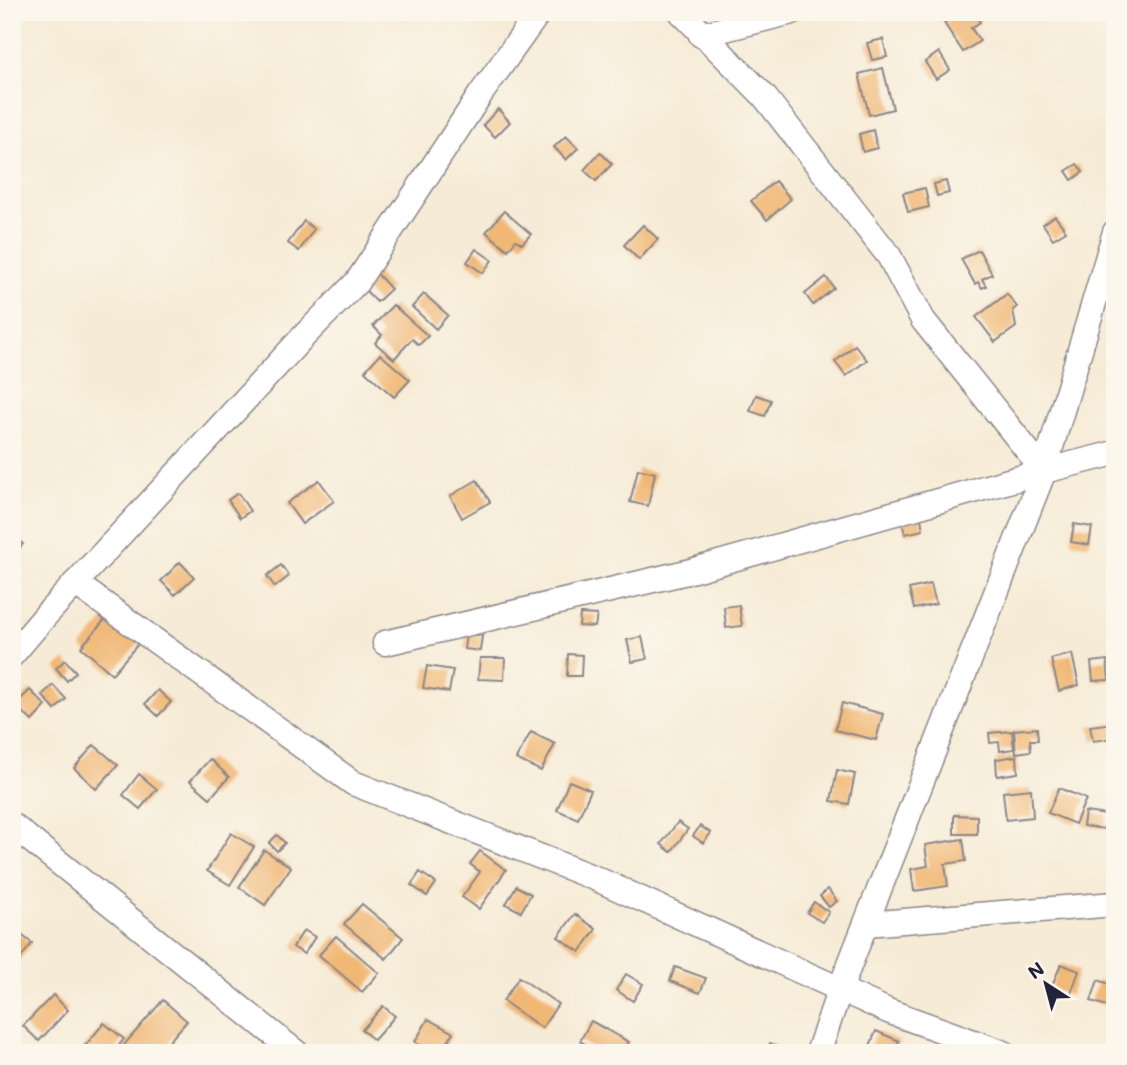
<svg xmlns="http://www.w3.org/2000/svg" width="1127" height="1065" font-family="Mali,sans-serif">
<rect width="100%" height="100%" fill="#fbf7ec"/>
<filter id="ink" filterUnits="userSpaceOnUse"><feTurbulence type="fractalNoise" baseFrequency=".0143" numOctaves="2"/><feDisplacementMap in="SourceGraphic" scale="14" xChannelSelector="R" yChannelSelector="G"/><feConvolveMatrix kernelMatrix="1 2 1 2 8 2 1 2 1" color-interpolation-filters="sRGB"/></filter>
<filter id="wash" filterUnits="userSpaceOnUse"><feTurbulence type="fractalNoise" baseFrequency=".00686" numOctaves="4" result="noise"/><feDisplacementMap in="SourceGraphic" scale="28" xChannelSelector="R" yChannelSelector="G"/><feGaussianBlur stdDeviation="1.57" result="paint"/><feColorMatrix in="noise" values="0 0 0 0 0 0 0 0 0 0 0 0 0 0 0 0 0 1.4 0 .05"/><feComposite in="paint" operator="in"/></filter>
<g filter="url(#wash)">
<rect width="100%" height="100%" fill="#f6ebd6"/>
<g id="blocks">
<g fill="#f1b775">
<path d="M960 12H973L980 22 971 28 980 41 963 52 944 23Z"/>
<path d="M883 39 887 57 872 60 867 43Z"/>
<path d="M939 52 950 70 936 79 925 62Z"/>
<path d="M883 68 893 109 869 115 859 74Z"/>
<path d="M498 109 510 122 495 137 483 125Z"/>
<path d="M873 130 877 148 863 152 859 134Z"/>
<path d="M566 136 578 148 566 160 554 147Z"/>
<path d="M600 152 612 164 596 181 584 170Z"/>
<path d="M1077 164 1083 172 1072 180 1066 171Z"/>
<path d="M775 181 791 199 767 220 751 201Z"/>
<path d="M946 181 949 193 937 196 934 184Z"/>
<path d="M925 188 929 207 908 212 903 193Z"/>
<path d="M504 211 531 234 522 244 516 240 508 250 486 232Z"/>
<path d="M1055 216 1066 231 1053 239 1043 224Z"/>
<path d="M304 221 314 229 299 251 288 243Z"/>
<path d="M643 225 658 239 639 260 624 245Z"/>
<path d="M476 249 492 260 483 273 467 262Z"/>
<path d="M979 250 992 274 982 279 986 286 982 288 978 282 975 284 961 259Z"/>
<path d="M372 268 391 289 377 302 359 284Z"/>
<path d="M826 277 834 288 813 305 805 294Z"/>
<path d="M424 294 448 315 436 329 412 307Z"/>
<path d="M1007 294 1017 307 1013 310 1016 327 995 342 976 317Z"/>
<path d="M393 305 428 336 419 345 412 339 394 359 375 343 382 335 373 326Z"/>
<path d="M855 345 867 360 846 376 835 362Z"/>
<path d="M380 354 410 380 394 397 365 371Z"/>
<path d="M756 395 771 400 765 416 750 411Z"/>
<path d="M638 469 655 473 648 506 630 502Z"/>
<path d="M319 480 334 501 302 524 287 503Z"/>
<path d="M477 480 490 502 462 518 450 496Z"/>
<path d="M238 493 250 511 240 518 228 500Z"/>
<path d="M921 518 923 530 905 534 902 522Z"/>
<path d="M1074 524 1092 527 1089 545 1071 542Z"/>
<path d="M12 535 23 544 12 556Z"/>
<path d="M180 562 194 577 175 595 161 581Z"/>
<path d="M281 565 289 576 275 587 267 576Z"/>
<path d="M931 584 936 604 914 609 909 589Z"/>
<path d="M739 605 742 626 726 628 724 607Z"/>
<path d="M580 614 597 615 595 627 579 626Z"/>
<path d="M108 616 139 643 112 674 81 647Z"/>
<path d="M466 634 482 636 480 651 464 649Z"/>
<path d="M642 637 647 659 632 662 627 640Z"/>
<path d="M568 654 582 655 581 676H567Z"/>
<path d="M1072 654 1079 685 1059 691 1051 659Z"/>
<path d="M480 658H505L504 680 478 679Z"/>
<path d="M65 660 76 672 67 681 56 668Z"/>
<path d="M1107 660 1109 680 1093 681 1091 662Z"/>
<path d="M427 666 453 670 449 692 423 688Z"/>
<path d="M53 685 66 699 55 710 42 695Z"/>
<path d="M30 690 46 706 32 721 15 705Z"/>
<path d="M158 690 171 702 158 716 145 704Z"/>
<path d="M842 703 883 714 876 740 835 730Z"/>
<path d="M1113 723 1115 738 1093 741 1090 726Z"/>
<path d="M1037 728 1038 740H1030L1031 751 1016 753 1014 730Z"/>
<path d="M1012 731 1014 749 1000 751 999 742 990 743 989 733Z"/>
<path d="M531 732 555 744 541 771 516 759Z"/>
<path d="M94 745 118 765 96 789 74 768Z"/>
<path d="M1017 756 1018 773 997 776 996 759Z"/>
<path d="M210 759 229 777 210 798 190 781Z"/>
<path d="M837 770 855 774 849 804 831 801Z"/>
<path d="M139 774 157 789 140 809 123 795Z"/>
<path d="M569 781 591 790 578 819 557 810Z"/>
<path d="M1059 788 1086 799 1075 824 1048 813Z"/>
<path d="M1031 789 1033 817 1006 820 1003 792Z"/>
<path d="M1085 812 1107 815 1104 829 1083 826Z"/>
<path d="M954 815 977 816V834H954Z"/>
<path d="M678 822 688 829 671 852 661 844Z"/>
<path d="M700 826 711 833 703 843 693 836Z"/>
<path d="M231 833 254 847 230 885 207 871Z"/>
<path d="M277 835 285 843 277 851 269 843Z"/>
<path d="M963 839 966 861 945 864 948 886 914 891 911 869 928 866 925 845Z"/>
<path d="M264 850 291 867 265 905 239 887Z"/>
<path d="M480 851 506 870 479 909 462 897 480 872 470 864Z"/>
<path d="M420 872 436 883 427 896 411 885Z"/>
<path d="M516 886 531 894 521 912 506 904Z"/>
<path d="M828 889 837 901 829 907 820 896Z"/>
<path d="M814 902 829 912 822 922 807 913Z"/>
<path d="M362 904 403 938 386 959 344 924Z"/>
<path d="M575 914 596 929 580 952 558 937Z"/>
<path d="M12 928 32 943 20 959 12 953Z"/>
<path d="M304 930 315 937 304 954 293 947Z"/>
<path d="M336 936 379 973 362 992 319 955Z"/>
<path d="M1061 964 1079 971 1070 996 1051 988Z"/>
<path d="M675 967 706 978 700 993 670 981Z"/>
<path d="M626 974 643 984 633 1001 616 990Z"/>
<path d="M519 977 558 1004 542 1028 503 1001Z"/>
<path d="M1098 980 1115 986 1110 1007 1091 1001Z"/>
<path d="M53 995 68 1010 39 1041 23 1026Z"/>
<path d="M163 1000 187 1021 159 1053H117Z"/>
<path d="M383 1006 395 1016 374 1040 362 1030Z"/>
<path d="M428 1019 453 1033 442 1053H433L415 1042Z"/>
<path d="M591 1021 629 1042 623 1053H601L580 1041Z"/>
<path d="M104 1023 124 1039 113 1053H79Z"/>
<path d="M876 1031 899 1041 894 1053H867Z"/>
<path d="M770 1043 788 1053H764Z"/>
</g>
</g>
</g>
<g filter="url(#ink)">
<use href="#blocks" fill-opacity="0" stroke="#8c8688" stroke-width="2"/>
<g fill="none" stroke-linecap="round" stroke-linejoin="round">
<defs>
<g id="minor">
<path d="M701 35 792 12"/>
<path d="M1044 471 1115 453"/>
<path d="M75 583 353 783 597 879 888 1011 1004 1053"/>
<path d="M385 643 687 572 1044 471 923 320 889 256 764 96 681 12"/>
<path d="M12 655 46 615 303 337 357 282 480 95 539 12"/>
<path d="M12 825 297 1053"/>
<path d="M866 924 1115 904"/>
<path d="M818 1053 840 989 1044 471 1115 232"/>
</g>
</defs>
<use href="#minor" stroke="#8c8688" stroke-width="27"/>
<use href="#minor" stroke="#fff" stroke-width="24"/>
</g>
</g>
<rect width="1127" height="1065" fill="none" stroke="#fbf7ec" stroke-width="42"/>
<g transform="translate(1046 984) rotate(324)" stroke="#fbf7ec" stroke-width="5" paint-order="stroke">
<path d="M0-5L12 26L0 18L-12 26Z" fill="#22223b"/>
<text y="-10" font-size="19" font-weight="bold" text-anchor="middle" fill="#22223b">N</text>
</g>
</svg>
